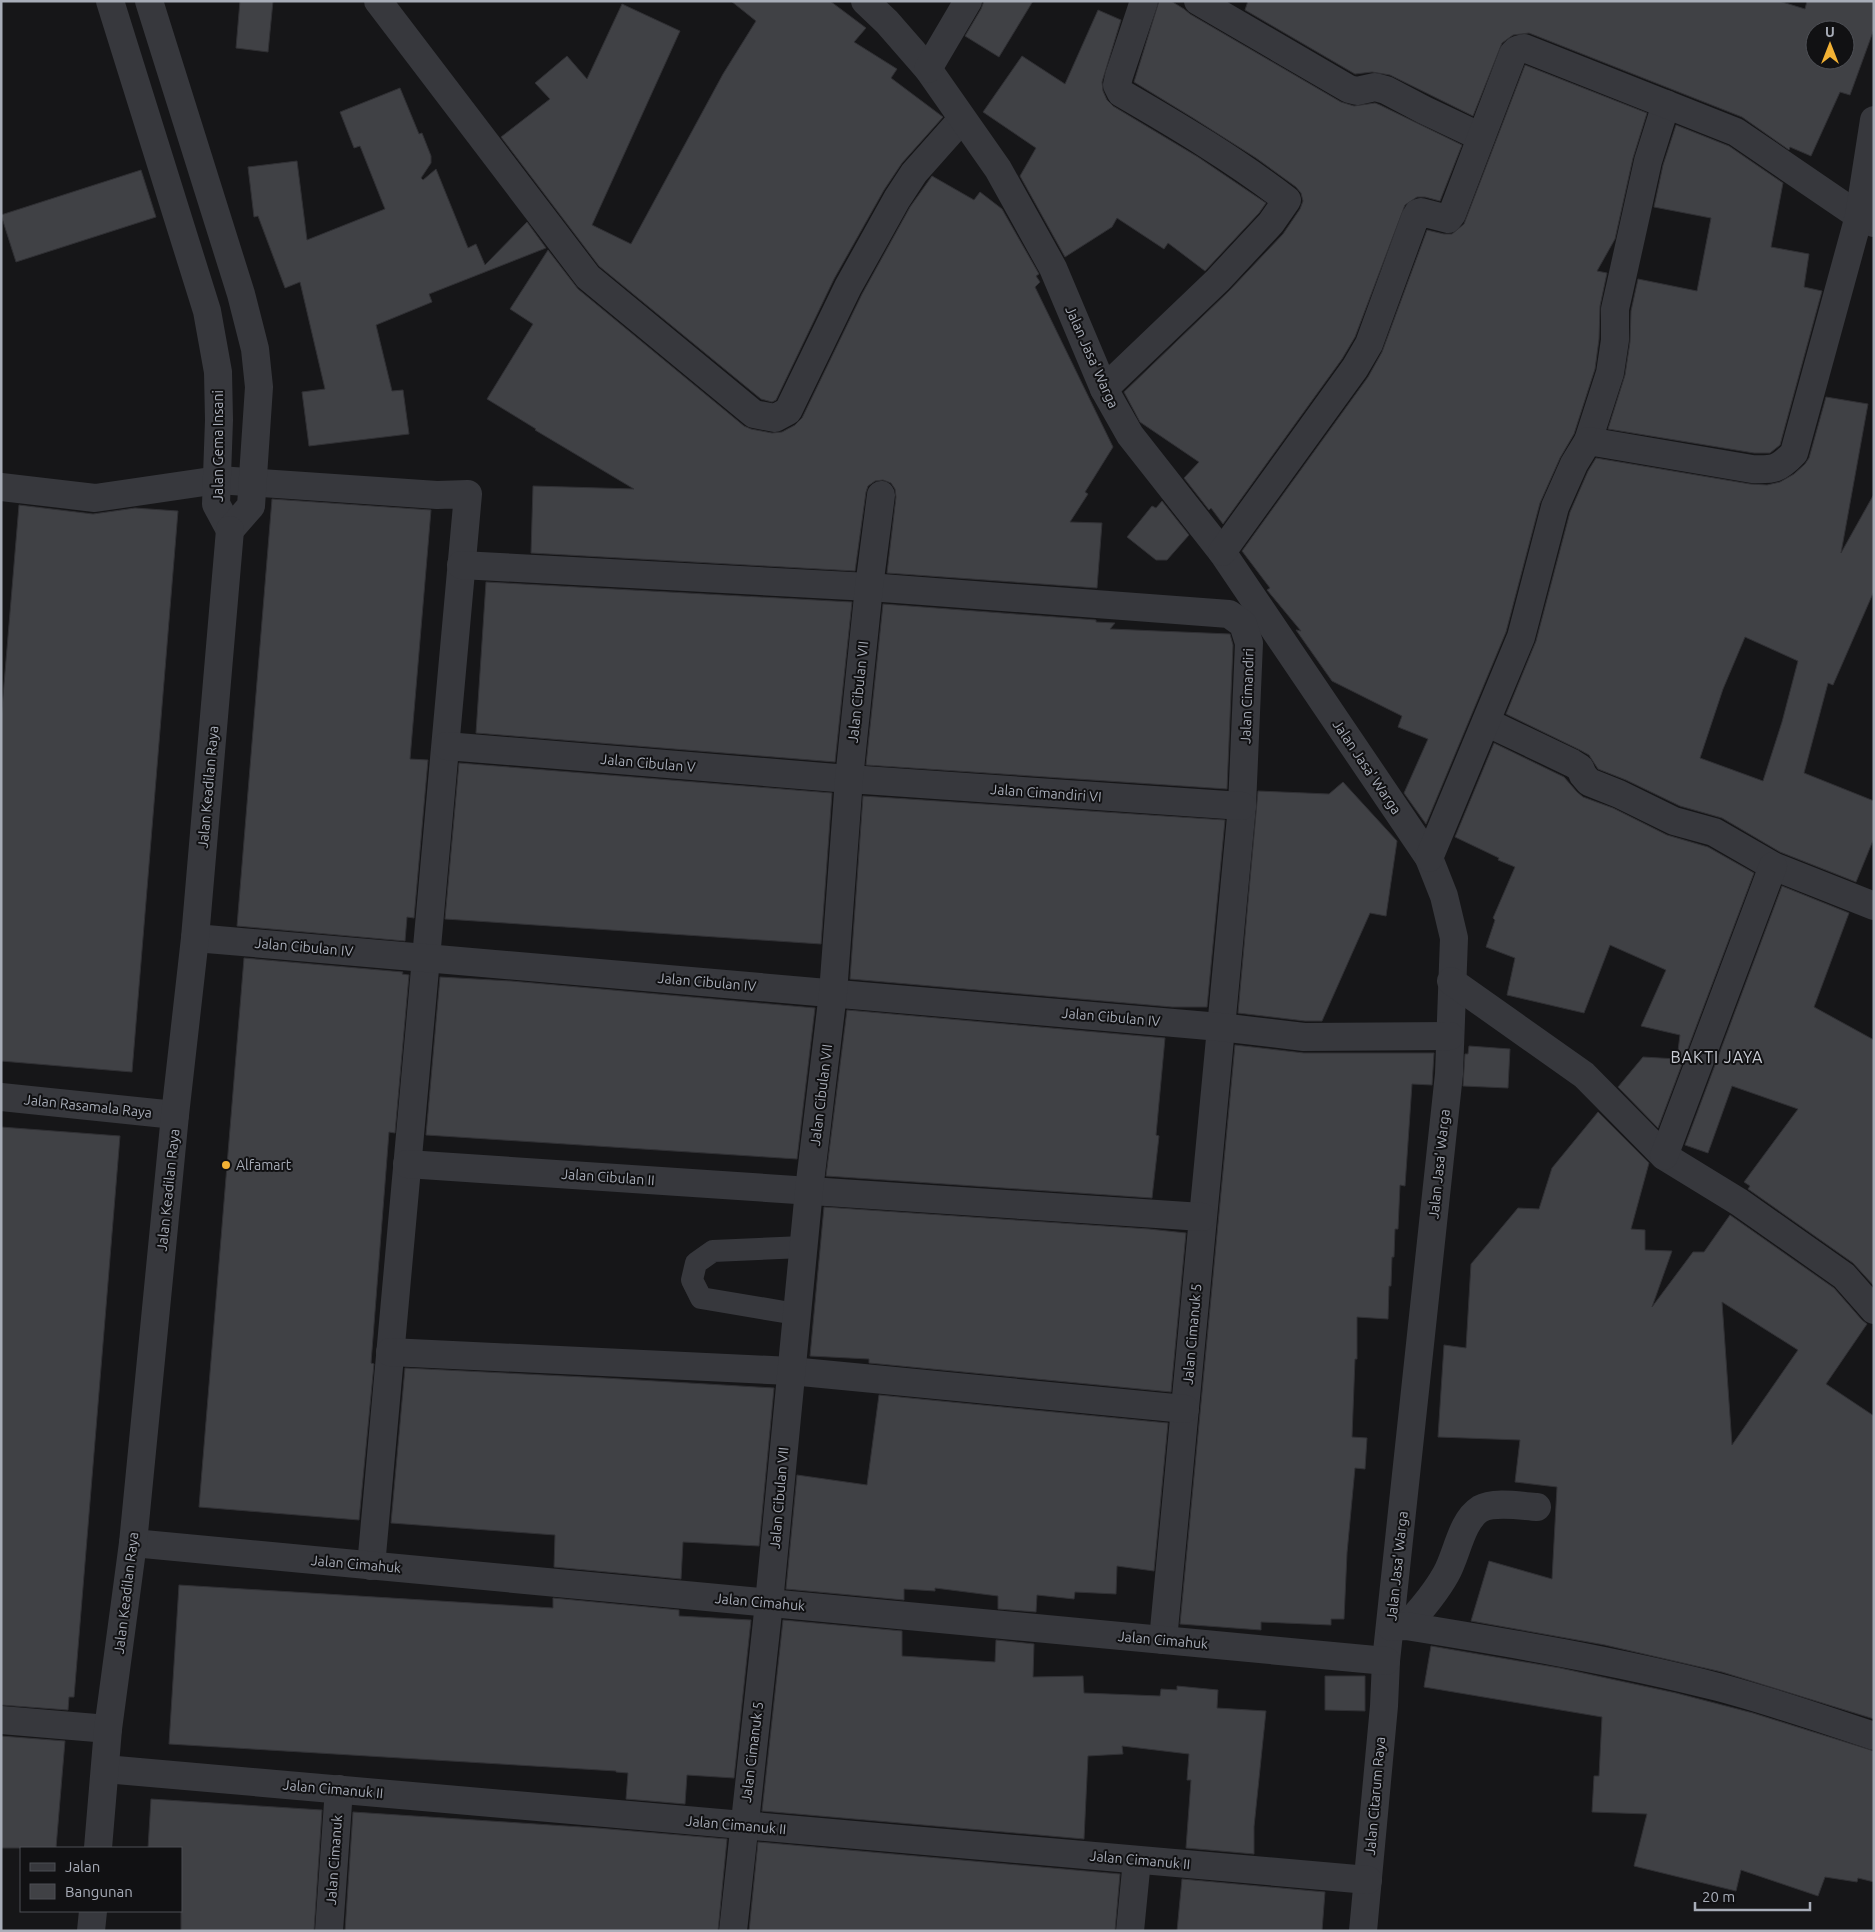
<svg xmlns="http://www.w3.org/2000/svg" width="1875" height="1932" font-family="Ubuntu,sans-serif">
<rect width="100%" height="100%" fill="#161618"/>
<g fill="#404145" stroke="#303034" fill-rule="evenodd">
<path d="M240 1H273L268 52 236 48Z"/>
<path d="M731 1H830L866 28 854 42 897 69 891 78 943 117 902 163 884 190 834 279 776 400 772 402 761 399 599 266 501 137 550 99 535 83 567 56 587 79 622 4 680 31 592 225 631 244 723 74 756 21Z"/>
<path d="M984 1H1033L999 57 965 36 981 9Z"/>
<path d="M1159 1H1171L1184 9 1190 14 1341 102 1354 106 1375 103 1380 105 1462 145 1440 201 1425 197H1417L1405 205 1355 337 1342 359 1223 524 1211 508 1209 510 1184 478 1199 462 1140 422 1124 392 1229 291 1283 234 1300 209 1303 201 1301 193 1296 187 1256 158 1193 118 1134 82Z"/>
<path d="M1248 1H1779L1805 9 1807 1H1874V29L1850 95 1840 92 1811 156 1790 147 1789 150 1742 117 1529 33 1513 35 1502 43 1473 116 1390 75 1372 72 1355 74 1245 10ZM1815 30H1845V60H1815Z"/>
<path d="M1098 10 1121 20 1102 82 1103 91 1107 100 1113 106 1198 157 1266 203 1259 213 1205 271 1168 243 1164 249 1117 218 1112 227 1065 257 1020 176 1036 148 983 112 1022 56 1065 84Z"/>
<path d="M1525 65 1647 113 1633 158 1615 239 1597 271 1607 273 1600 306 1599 339 1595 369 1574 434 1560 458 1540 503 1506 632 1426 824 1404 793 1428 739 1398 727 1402 716 1332 681 1296 630 1301 631 1267 590 1270 588 1242 551 1368 377 1382 352 1427 230 1444 234H1452L1464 224Z"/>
<path d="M400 88 419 134 422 133 431 156V163L421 178 423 180 436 169 468 248 476 244 485 265 527 222 546 248 429 294 432 302 376 325 392 391 403 390 409 434 309 446 302 392 325 389 300 282 285 288 258 216 254 217 248 167 297 161 307 240 385 209 360 146 354 148 340 112Z"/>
<path d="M1676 125 1729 146 1783 183 1771 247 1809 254 1804 287 1822 291 1780 445 1770 453H1754L1608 429 1625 375 1630 342 1631 311 1638 279 1697 291 1711 218 1654 207 1663 165Z"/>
<path d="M141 170 156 217 16 262 1 215Z"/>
<path d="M932 176 974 200 980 192 1002 209 1039 274 1036 276 1040 282 1035 287 1113 447 1085 492 1088 494 1070 522 1102 523 1097 588 887 573 896 497 895 489 891 483 883 480 875 481 868 486 866 492 855 571 531 553 533 486 634 489 535 430 536 429 487 399 533 324 510 309 548 250 578 289 744 426 751 429 772 433 782 432 795 425 802 418 862 294 910 207Z"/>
<path d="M1826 397 1868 404 1841 553 1874 494V591L1833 685 1828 683 1804 773 1874 801V838L1856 882 1780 852 1722 818 1680 806 1626 780 1598 769 1589 755 1580 750 1506 714 1536 641 1570 512 1588 471 1596 458 1750 484 1767 485 1780 482 1794 474 1805 464 1809 458ZM1745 637 1798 661 1782 722 1763 781 1700 758 1723 689Z"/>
<path d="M272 499 431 510 410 759 428 760 414 918 407 917 405 941 237 926Z"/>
<path d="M1162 501 1189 535 1167 560H1156L1127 537 1152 506 1156 508Z"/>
<path d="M19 505 93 514 135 508 178 511 132 1072 1 1061V720Z"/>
<path d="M486 582 852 602 835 762 476 733Z"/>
<path d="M883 604 1096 620V622L1115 623 1110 629 1230 634 1233 645 1227 789 866 765Z"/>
<path d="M1494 743 1564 777 1577 792 1583 797 1613 808 1667 835 1708 847 1754 873 1658 1128 1618 1087 1643 1057 1677 1059 1680 1035 1641 1026 1666 970 1610 945 1584 1013 1507 995 1515 958 1486 947 1495 920 1493 918 1515 867 1498 860 1499 858 1455 837Z"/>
<path d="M459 763 832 793 821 944 445 919Z"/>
<path d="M1343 782 1397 841 1386 916 1370 913 1322 1021H1305L1238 1013 1258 791 1329 794Z"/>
<path d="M863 796 1225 820 1207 1007H1172L850 979Z"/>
<path d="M1782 886 1849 913 1814 1007 1874 1040V1286L1853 1263 1748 1189 1750 1186 1744 1182 1798 1109 1732 1086 1708 1153 1685 1145Z"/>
<path d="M244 958 403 972 402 974 409 975 395 1133 389 1132 371 1363 374 1364 359 1520 199 1507Z"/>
<path d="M440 977 511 981 815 1008 797 1159 426 1135Z"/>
<path d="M847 1010 1165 1038 1156 1135 1159 1136 1152 1198 826 1176Z"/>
<path d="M1235 1045 1304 1053H1434L1432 1085 1412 1084 1405 1186 1400 1185 1398 1229H1395L1394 1257H1392L1391 1286H1389L1388 1319 1357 1317V1359H1355L1352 1437 1367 1438 1365 1469 1355 1468 1347 1553 1344 1619H1331V1625L1261 1622V1630L1180 1624Z"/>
<path d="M1469 1046 1510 1049 1508 1088 1463 1086 1465 1054H1468Z"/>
<path d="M1598 1112 1649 1163 1631 1229 1645 1230V1250L1672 1251 1652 1307 1693 1252H1704L1730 1215 1834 1288 1862 1320 1867 1324 1826 1384 1874 1416V1719L1722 1672 1605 1645 1471 1621 1489 1561 1552 1579 1557 1487 1515 1482 1520 1440 1438 1437 1444 1345 1466 1348 1471 1264 1518 1208 1539 1209 1552 1168ZM1722 1302 1798 1350 1732 1445Z"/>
<path d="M1 1127 120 1136 74 1697H69L68 1710 1 1705Z"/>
<path d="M824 1207 1149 1229 1186 1233 1171 1392 869 1363V1359L810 1356Z"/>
<path d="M405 1368 605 1378 774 1388 759 1546 683 1542 681 1579 554 1567 555 1535 391 1523Z"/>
<path d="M879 1395 1168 1423 1154 1571 1117 1566 1116 1594 1075 1592 1074 1599 1037 1595 1036 1612 998 1609V1596L935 1588V1591L904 1589V1600L786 1589 797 1475 867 1485Z"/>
<path d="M179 1585 553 1608V1598L679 1610V1616L751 1620 734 1778 687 1775 685 1804 626 1799 628 1773 616 1772V1771L169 1744Z"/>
<path d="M783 1620 902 1631V1656L995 1662 996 1640 1034 1644 1033 1677 1083 1676 1084 1693 1160 1696 1161 1689 1177 1690V1686L1218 1690 1217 1708 1266 1711 1254 1827V1854L1186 1848 1191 1780H1187L1189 1754 1122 1746 1123 1754 1088 1756 1084 1839 762 1811Z"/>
<path d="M1431 1646 1560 1668 1676 1693 1753 1713 1874 1751V1882L1858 1878 1857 1882 1825 1877 1818 1896 1741 1870 1736 1891 1634 1866 1647 1814 1592 1812 1594 1776H1599L1602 1717 1424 1687Z"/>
<path d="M1325 1676H1365V1711L1325 1710Z"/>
<path d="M1 1736 65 1741 56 1848H1Z"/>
<path d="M151 1799 322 1810 314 1931H181V1848H148Z"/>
<path d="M353 1812 597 1828 727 1839 718 1931H345Z"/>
<path d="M758 1842 1120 1874 1115 1931H749Z"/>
<path d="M1182 1879 1325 1892 1322 1931H1177Z"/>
</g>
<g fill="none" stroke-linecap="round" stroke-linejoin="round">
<path stroke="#37383d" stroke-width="22" d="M796 1314 701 1298 692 1280 696 1263 713 1251 803 1247"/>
<g stroke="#37383d" stroke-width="28">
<path d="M378 1 588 277 754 414 775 418 788 411 848 287 897 199 914 173 962 119"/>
<path d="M865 1 887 22 928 69 998 169 1053 268 1104 389 1130 435 1222 552 1429 858 1444 896 1454 938 1449 1074 1386 1661 1384 1706 1363 1931"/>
<path d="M1198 1 1349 89 1357 91 1375 87 1386 90 1424 110 1481 137"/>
<path d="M928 69 968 1"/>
<path d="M1104 389 1218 280 1271 223 1287 200C1235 160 1178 126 1121 93L1117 85 1119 76 1144 1"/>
<path d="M1588 441 1610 373 1615 340V309L1620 287 1648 161 1666 104"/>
<path d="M1 487 95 498 218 480 437 495 468 494 371 1566"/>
<path d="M1222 552 1355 368 1369 344 1415 218 1418 213 1421 212 1448 219 1452 214 1513 54 1517 50 1524 48 1736 132 1859 216 1874 223"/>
<path d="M461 565 869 587 1229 614 1243 624 1249 643 1242 806 1163 1640"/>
<path d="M1486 722 1572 763 1580 768 1583 775 1589 782 1619 794 1674 821 1714 832 1773 866 1874 906"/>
<path d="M446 746 849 779 1242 806"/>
<path d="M1429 858 1521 637 1555 507 1574 464 1588 441 1752 469C1774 470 1779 469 1794 453L1859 216 1874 120"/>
<path d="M195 938 1220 1027 1304 1037 1450 1036"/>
<path d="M1451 981 1584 1075 1664 1156 1739 1202 1844 1276 1874 1310"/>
<path d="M1664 1156 1773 866"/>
<path d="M407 1164 1202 1217"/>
<path d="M390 1352 791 1371 1185 1409"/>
<path d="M133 1543 1386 1661"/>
<path d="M1406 1626C1421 1610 1436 1592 1446 1574 1457 1555 1461 1521 1480 1509 1494 1501 1521 1506 1537 1507"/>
<path d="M1391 1627 1406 1626C1511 1643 1616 1661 1718 1687 1771 1701 1822 1719 1874 1736"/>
<path d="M1 1720 108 1729"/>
<path d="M105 1769 1368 1880"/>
<path d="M329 1931 339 1789"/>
<path d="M733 1931 769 1603 809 1190 833 993 849 779 869 587 881 495"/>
<path d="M1130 1931 1137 1860"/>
</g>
<g stroke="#37383d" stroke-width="28">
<path d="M110 1 207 311 218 372 219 420 216 504 230 530"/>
<path d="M149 1 241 294 255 349 259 387 251 506 230 530"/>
<path d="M1 1097 175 1115"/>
<path d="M98 1848 108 1729 133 1543 175 1115 195 938 230 530"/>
<path d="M91 1931 93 1911"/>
</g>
</g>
<circle fill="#f2b134" stroke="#111113" stroke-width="2" cx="226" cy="1165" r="5"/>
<g text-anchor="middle" stroke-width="4" stroke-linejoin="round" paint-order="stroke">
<g font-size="14" fill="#a8adb8" stroke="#111113">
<text transform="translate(1092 357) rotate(66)" y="5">Jalan Jasa' Warga</text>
<text transform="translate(218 446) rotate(-90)" y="5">Jalan Gema Insani</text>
<text transform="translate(858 692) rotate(-84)" y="5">Jalan Cibulan VII</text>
<text transform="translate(1247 696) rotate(-88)" y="5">Jalan Cimandiri</text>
<text transform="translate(648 763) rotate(5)" y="5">Jalan Cibulan V</text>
<text transform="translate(1367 767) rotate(56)" y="5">Jalan Jasa' Warga</text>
<text transform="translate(208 787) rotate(-85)" y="5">Jalan Keadilan Raya</text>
<text transform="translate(1046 793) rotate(4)" y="5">Jalan Cimandiri VI</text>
<text transform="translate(304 947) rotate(5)" y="5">Jalan Cibulan IV</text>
<text transform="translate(707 982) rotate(5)" y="5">Jalan Cibulan IV</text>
<text transform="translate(1111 1017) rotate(5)" y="5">Jalan Cibulan IV</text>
<text transform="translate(821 1095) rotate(-83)" y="5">Jalan Cibulan VII</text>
<text transform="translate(88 1106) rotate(6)" y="5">Jalan Rasamala Raya</text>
<text transform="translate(1439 1164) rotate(-84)" y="5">Jalan Jasa' Warga</text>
<text transform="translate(608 1177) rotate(4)" y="5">Jalan Cibulan II</text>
<text transform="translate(168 1190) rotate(-84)" y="5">Jalan Keadilan Raya</text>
<text transform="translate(1192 1334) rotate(-85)" y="5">Jalan Cimanuk 5</text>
<text transform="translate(779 1498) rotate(-85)" y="5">Jalan Cibulan VII</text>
<text transform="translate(356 1564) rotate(5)" y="5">Jalan Cimahuk</text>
<text transform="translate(1397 1566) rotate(-84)" y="5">Jalan Jasa' Warga</text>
<text transform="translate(126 1593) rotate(-83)" y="5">Jalan Keadilan Raya</text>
<text transform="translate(760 1602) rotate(5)" y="5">Jalan Cimahuk</text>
<text transform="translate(1163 1640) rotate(5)" y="5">Jalan Cimahuk</text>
<text transform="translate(752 1752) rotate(-83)" y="5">Jalan Cimanuk 5</text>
<text transform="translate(333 1789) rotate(5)" y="5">Jalan Cimanuk II</text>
<text transform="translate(1375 1796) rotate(-85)" y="5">Jalan Citarum Raya</text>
<text transform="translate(736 1825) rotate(5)" y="5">Jalan Cimanuk II</text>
<text transform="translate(334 1860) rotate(-86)" y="5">Jalan Cimanuk</text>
<text transform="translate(1140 1860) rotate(5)" y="5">Jalan Cimanuk II</text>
</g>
<g font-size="14" fill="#a8adb8" stroke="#111113" text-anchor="start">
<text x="236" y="1170">Alfamart</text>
</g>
<g font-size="16" letter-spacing="1" fill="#c9ccd4" stroke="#111113">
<text x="1717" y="1063">BAKTI JAYA</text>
</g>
</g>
<rect width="1875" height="1932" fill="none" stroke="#a8adb8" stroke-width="5"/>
<rect x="20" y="1847" width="162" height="65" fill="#111113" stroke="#4d4f55"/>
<rect x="30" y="1863" width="25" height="8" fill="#37383d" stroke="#4d4f55"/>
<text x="65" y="1872" font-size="15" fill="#a8adb8">Jalan</text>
<rect x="30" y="1884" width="25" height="15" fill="#404145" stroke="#4d4f55"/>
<text x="65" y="1897" font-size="15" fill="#a8adb8">Bangunan</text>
<g transform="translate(1830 45)"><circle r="24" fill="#111113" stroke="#4d4f55"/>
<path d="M0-4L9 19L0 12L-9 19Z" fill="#f2b134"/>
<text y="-8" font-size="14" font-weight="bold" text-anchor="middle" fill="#a8adb8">U</text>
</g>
<path d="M1695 1902v8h115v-8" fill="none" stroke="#a8adb8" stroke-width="2.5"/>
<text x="1702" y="1902" font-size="15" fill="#a8adb8" stroke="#111113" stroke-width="4" paint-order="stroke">20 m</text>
</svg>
